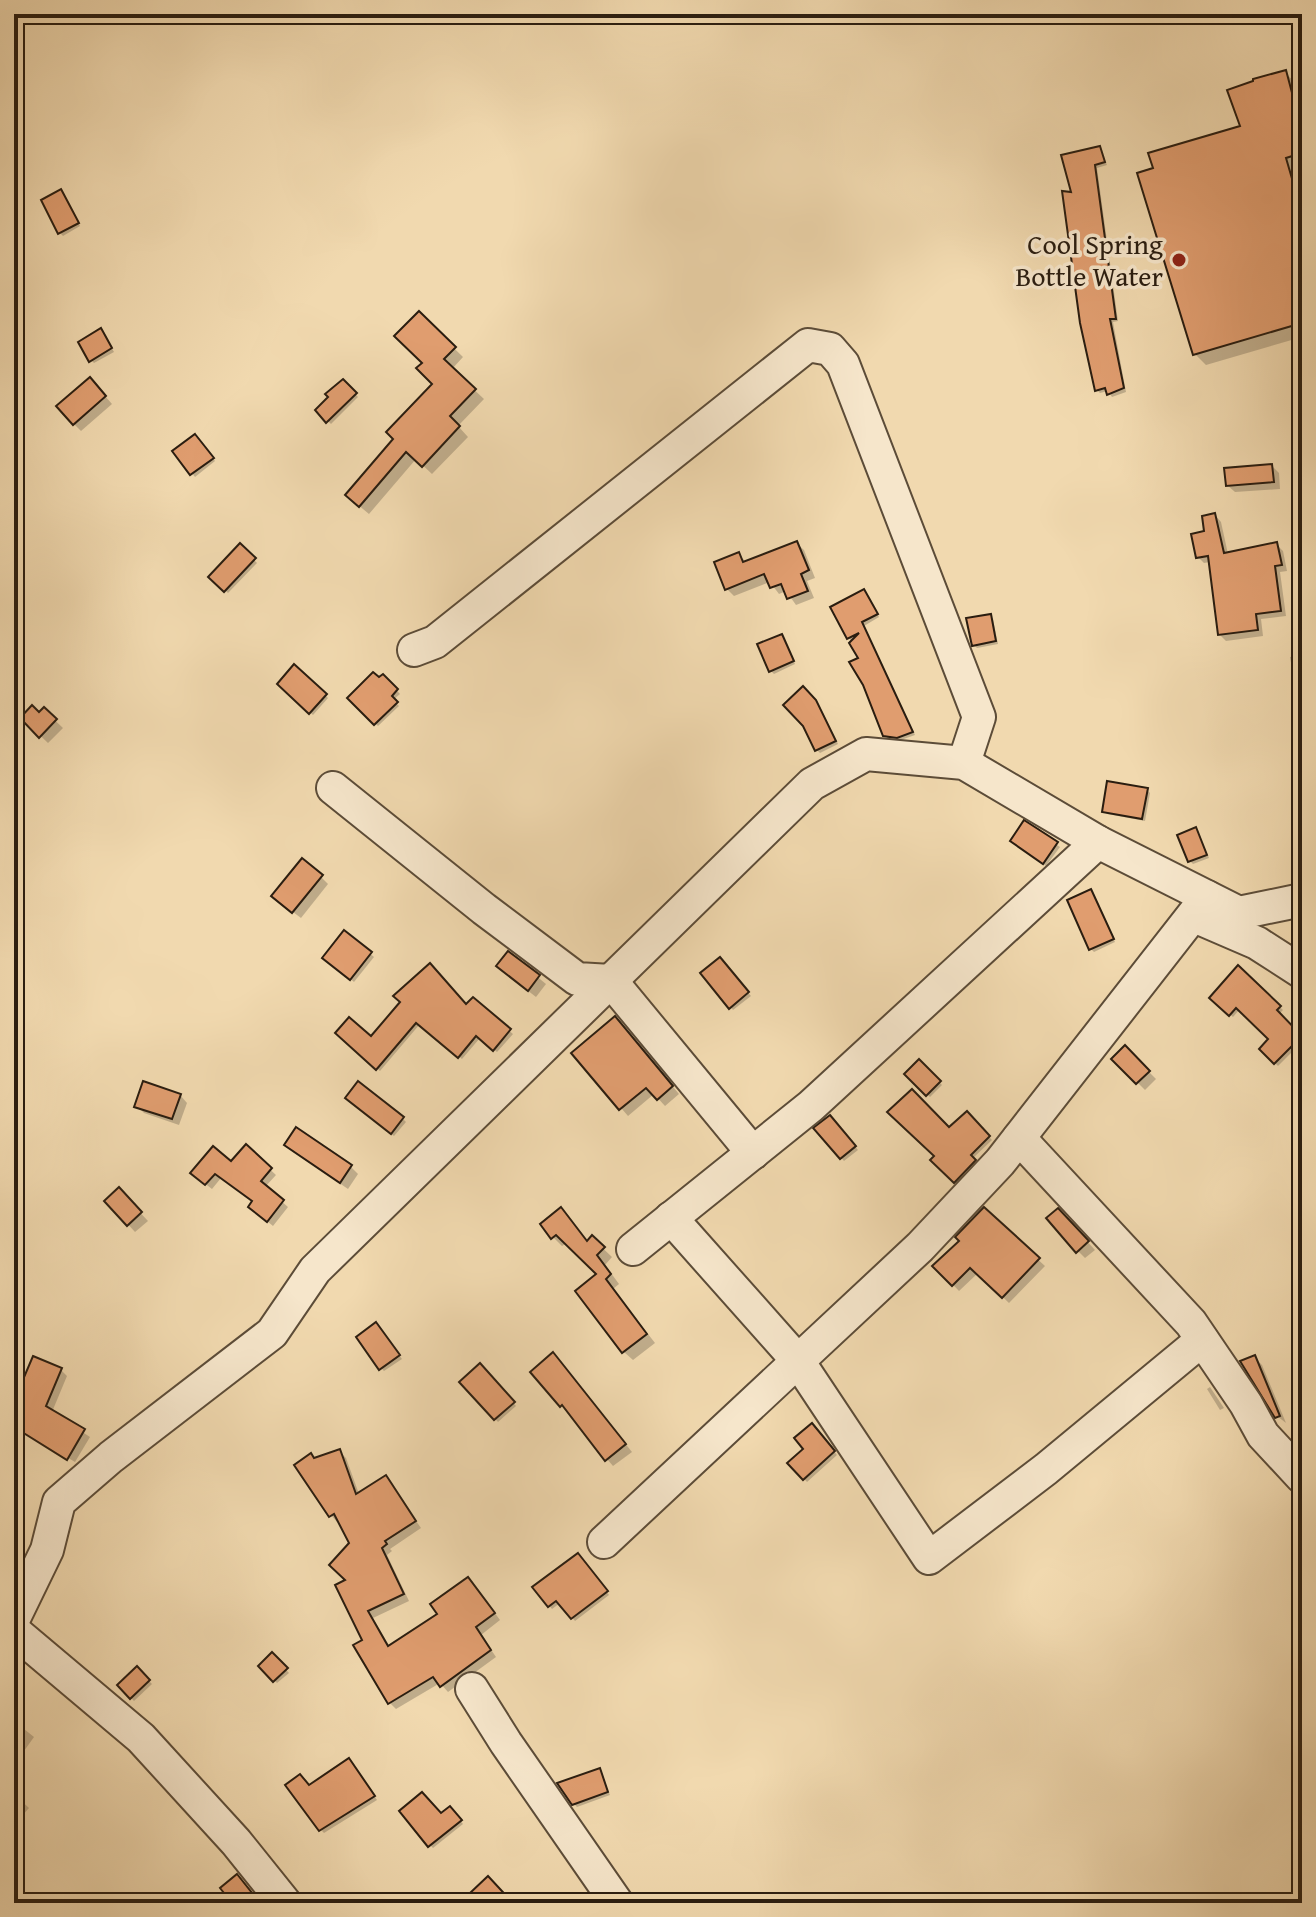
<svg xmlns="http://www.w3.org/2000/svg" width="1316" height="1917" font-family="'Gentium Book Plus',serif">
<rect width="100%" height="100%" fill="#f1d9af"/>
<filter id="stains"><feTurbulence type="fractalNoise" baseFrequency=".0025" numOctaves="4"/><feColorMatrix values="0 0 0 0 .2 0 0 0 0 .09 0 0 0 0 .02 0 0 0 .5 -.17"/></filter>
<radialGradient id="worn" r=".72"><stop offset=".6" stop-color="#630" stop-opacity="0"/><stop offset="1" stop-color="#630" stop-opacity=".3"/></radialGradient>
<g fill="#0003">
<path d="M1285 72 1296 84 1302 105V167L1295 169 1302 191V337L1206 365 1195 354 1155 169 1242 127Z"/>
<path d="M1099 148 1107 165 1097 168 1118 321 1113 322 1126 392 1112 397 1108 391 1100 393 1097 390 1074 194Z"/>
<path d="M64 195 80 226 63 236 60 233Z"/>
<path d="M419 314 463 357 452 369 484 399 458 426 468 437 432 474 416 459 369 514 357 504 395 439 435 384 424 363Z"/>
<path d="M104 334 114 352 94 363 91 360Z"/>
<path d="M343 381 358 397 331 424 317 410Z"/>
<path d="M97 387 112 404 81 431 74 424Z"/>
<path d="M198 439 215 461 195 477 175 452Z"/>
<path d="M1272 466 1279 473 1280 489 1235 492 1227 485Z"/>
<path d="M1215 515 1221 522 1228 554 1276 544 1283 551 1287 571 1280 572 1286 616 1261 619 1263 636 1226 641 1220 635 1210 562 1204 563 1198 557Z"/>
<path d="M796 543 804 550 815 578 807 581 814 598 796 605 786 591 779 594 770 582 734 596 727 589 739 555 747 563Z"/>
<path d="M240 546 257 563 228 593 211 577Z"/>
<path d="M867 594 879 617 864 626 915 735 901 740 888 739 885 735 860 659 849 637Z"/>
<path d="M990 616 993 619 998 644 977 648 974 645Z"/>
<path d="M782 636 795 664 774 674 771 671Z"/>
<path d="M1302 655V706H1301L1298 703 1290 657Z"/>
<path d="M294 667 328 698 313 715 279 684Z"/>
<path d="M383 676 400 694 393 700 399 706 378 726 350 698Z"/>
<path d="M803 689 819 705 838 744 820 753 817 750Z"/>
<path d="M44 710 63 728 48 743 22 718 39 715Z"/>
<path d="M1147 790 1150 793 1145 821 1107 814 1104 811Z"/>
<path d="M1025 823 1060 847 1046 866 1015 843Z"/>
<path d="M1196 829 1209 858 1193 864 1190 861Z"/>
<path d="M321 877 328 884 301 918 281 903Z"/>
<path d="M1091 892 1115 942 1094 952 1091 949Z"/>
<path d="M345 933 374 957 354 982 325 958Z"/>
<path d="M508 953 546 984 536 997 505 973Z"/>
<path d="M720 960 751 996 733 1010 703 974Z"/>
<path d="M1238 968 1283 1010 1278 1015 1302 1038V1042L1278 1066 1261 1049 1271 1039 1240 1009 1233 1017 1212 998Z"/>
<path d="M473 1000 513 1034 497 1052 480 1038 462 1059 420 1024 380 1071 338 1033 371 1038 402 1002 467 1007Z"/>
<path d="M622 1026 679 1094 665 1106 654 1094 628 1116 574 1053Z"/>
<path d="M1125 1048 1156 1079 1145 1090 1114 1059Z"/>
<path d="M919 1062 942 1085 930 1097 907 1074Z"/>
<path d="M180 1095 187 1103 179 1125 144 1113 137 1106Z"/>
<path d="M350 1101 403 1119 406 1122 394 1136Z"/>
<path d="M966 1113 992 1140 972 1159 977 1164 958 1185 933 1160 949 1130Z"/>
<path d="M830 1117 858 1150 844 1161 816 1129Z"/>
<path d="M246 1147 276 1175 265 1187 288 1207 273 1226 256 1212 254 1202 221 1178 212 1189 199 1179 231 1164Z"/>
<path d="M294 1152 351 1167 358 1174 348 1189Z"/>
<path d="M119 1190 148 1221 135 1232 107 1201Z"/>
<path d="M984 1210 1045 1266 1009 1303 978 1273 959 1291 935 1266 962 1241Z"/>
<path d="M1058 1210 1095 1250 1085 1258 1078 1251Z"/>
<path d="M570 1219 588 1243 592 1238 612 1257 605 1265 619 1284 613 1289 655 1343 633 1360 624 1352 599 1274 567 1243 562 1246 553 1237Z"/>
<path d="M379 1328 402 1359 384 1371 381 1368Z"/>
<path d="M1255 1358 1262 1365 1286 1423 1277 1416Z"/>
<path d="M560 1362 632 1452 613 1466 533 1372Z"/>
<path d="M480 1366 516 1406 498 1422 462 1382Z"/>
<path d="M60 1369 67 1376 52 1412 90 1437 75 1462 14 1425V1395Z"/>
<path d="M1210 1387 1224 1408 1220 1410 1207 1389Z"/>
<path d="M812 1425 837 1455 807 1482 790 1463 806 1449Z"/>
<path d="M339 1451 346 1458 359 1494 385 1477 421 1528 390 1549 392 1551 387 1555 409 1601 373 1618 390 1647 440 1614 475 1586 500 1620 481 1635 496 1657 448 1692 440 1683 396 1709 389 1702 365 1641 348 1581 351 1543 340 1520 337 1522 331 1515 315 1460Z"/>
<path d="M580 1558 609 1595 575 1621 560 1603 552 1609 535 1588Z"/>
<path d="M14 1566 20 1570 14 1583Z"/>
<path d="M272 1655 289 1673 277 1683 260 1666Z"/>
<path d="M137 1669 152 1684 134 1701 119 1685Z"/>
<path d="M14 1721 34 1737 14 1765Z"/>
<path d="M352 1763 377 1800 324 1833 321 1830Z"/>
<path d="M599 1771 610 1795 577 1807 574 1804Z"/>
<path d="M14 1794 29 1808 14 1825Z"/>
<path d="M450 1808 463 1824 433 1848 430 1845 441 1816Z"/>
</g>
<g fill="#e09d6f" stroke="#2a1d10" stroke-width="2">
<path d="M1286 70 1296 108 1302 106V153L1286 158 1302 213V323L1193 355 1137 173 1153 168 1148 153 1240 126 1227 90 1253 81V79Z"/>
<path d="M1100 146 1105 162 1095 165 1116 319H1110L1124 388 1107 395 1105 388 1095 391 1080 323 1062 191 1071 192 1061 155Z"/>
<path d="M61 189 79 223 58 234 41 200Z"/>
<path d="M419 311 456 347 444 359 476 389 450 416 460 426 422 467 406 452 359 507 345 495 393 439 386 432 432 384 416 368 422 363 394 336Z"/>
<path d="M101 328 112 348 89 362 78 342Z"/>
<path d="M90 377 106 396 73 425 56 406Z"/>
<path d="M343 379 357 393 326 423 315 410 328 397 325 394Z"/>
<path d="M195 434 214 458 190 475 172 451Z"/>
<path d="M1272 464 1274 482 1226 486 1224 468Z"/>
<path d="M1215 513 1224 553 1277 542 1282 565 1275 566 1281 611 1256 614 1258 630 1218 635 1208 556 1196 558 1191 534 1204 531 1202 516Z"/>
<path d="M797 541 809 570 801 574 808 591 787 599 781 584 770 588 764 574 725 590 714 562 739 552 743 562Z"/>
<path d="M240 543 256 558 224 592 208 577Z"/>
<path d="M864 589 878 614 862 622 913 732 897 738 883 736 863 685 849 662 858 658 849 643 859 633 847 639 830 607Z"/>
<path d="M991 614 996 641 972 646 966 618Z"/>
<path d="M782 634 794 661 769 672 757 644Z"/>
<path d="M294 664 327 694 309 714 277 684Z"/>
<path d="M373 672 379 677 383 674 398 689 392 696 398 702 374 725 347 698Z"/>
<path d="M803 686 816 700 836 741 815 751 803 726 783 705Z"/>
<path d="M32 705 39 712 44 707 57 719 39 738 20 718Z"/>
<path d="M1107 781 1148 788 1142 819 1102 812Z"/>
<path d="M1024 820 1058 842 1043 864 1010 841Z"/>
<path d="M1196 827 1207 855 1188 862 1177 835Z"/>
<path d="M302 858 323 875 292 913 271 896Z"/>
<path d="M1091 889 1114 939 1089 950 1067 900Z"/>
<path d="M344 930 372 952 350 980 322 958Z"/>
<path d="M508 951 540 975 528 991 496 966Z"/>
<path d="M720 957 749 992 729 1009 700 973Z"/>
<path d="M430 963 466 1004 473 997 511 1029 493 1051 476 1036 458 1058 416 1023 376 1070 335 1033 349 1017 371 1036 400 1002 393 996Z"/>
<path d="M1238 965 1281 1006 1277 1010 1302 1036 1274 1064 1259 1049 1268 1039 1236 1008 1229 1016 1209 998Z"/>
<path d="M615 1016 673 1086 657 1100 646 1088 619 1110 571 1053Z"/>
<path d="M1125 1045 1150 1071 1136 1084 1111 1059Z"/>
<path d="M919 1059 941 1081 926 1096 904 1074Z"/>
<path d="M143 1081 181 1094 172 1119 134 1107Z"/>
<path d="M358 1081 404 1117 391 1134 345 1098Z"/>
<path d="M912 1089 949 1127 967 1111 990 1136 971 1155 976 1160 954 1183 930 1160 934 1156 887 1112Z"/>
<path d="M830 1115 856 1146 840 1159 813 1128Z"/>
<path d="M296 1127 352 1165 340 1183 284 1145Z"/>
<path d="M246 1144 272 1168 261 1181 284 1200 267 1222 248 1207 252 1201 215 1174 205 1185 190 1173 213 1146 231 1161Z"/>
<path d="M119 1187 142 1212 127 1226 104 1201Z"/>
<path d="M561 1207 587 1241 592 1235 605 1247 597 1255 611 1274 606 1279 647 1334 622 1353 575 1291 596 1274 556 1235 551 1239 540 1224Z"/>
<path d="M984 1207 1040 1258 1002 1298 970 1268 952 1286 932 1266 959 1241 955 1237Z"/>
<path d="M1058 1208 1089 1241 1076 1253 1046 1218Z"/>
<path d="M376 1322 400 1355 379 1370 356 1337Z"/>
<path d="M553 1352 626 1444 605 1461 562 1405 560 1407 530 1372Z"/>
<path d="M1255 1355 1280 1416 1275 1418 1240 1361Z"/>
<path d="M33 1356 62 1368 46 1406 85 1429 67 1460 14 1427V1386L19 1389Z"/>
<path d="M480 1363 515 1402 494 1420 459 1382Z"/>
<path d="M812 1423 835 1451 803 1480 787 1463 803 1449 794 1438Z"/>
<path d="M340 1449 356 1494 386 1475 416 1521 385 1541 387 1544 382 1548 404 1594 368 1611 388 1646 437 1614 430 1604 468 1577 495 1613 476 1627 491 1650 440 1687 433 1677 388 1704 353 1645 362 1640 335 1585 345 1580 329 1565 349 1543 334 1514 329 1517 294 1465 311 1453 314 1458Z"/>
<path d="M578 1553 608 1591 571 1619 556 1601 548 1607 532 1587Z"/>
<path d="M272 1652 288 1668 273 1682 258 1666Z"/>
<path d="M137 1666 150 1680 130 1699 117 1685Z"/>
<path d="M349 1758 375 1796 319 1831 285 1785 300 1774 309 1785Z"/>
<path d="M600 1768 608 1792 572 1805 557 1783Z"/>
<path d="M422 1792 441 1813 450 1806 462 1820 428 1847 399 1811Z"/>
<path d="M237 1874 260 1903H232L220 1888Z"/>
<path d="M488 1876 513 1903H480L470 1893Z"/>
</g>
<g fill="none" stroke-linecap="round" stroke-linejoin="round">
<defs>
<g id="minor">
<path d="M414 650 435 642 808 345 830 349 843 364 979 717 964 763"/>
<path d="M333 788 484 909 577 979 611 981 753 1153"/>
<path d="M1199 918 1257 943 1302 972"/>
<path d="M1019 1138 1191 1323 1246 1404 1263 1435 1302 1477"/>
<path d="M671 1218 798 1361 929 1558 1046 1469 1202 1340"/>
<path d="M633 1249 811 1106 1098 842"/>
<path d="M604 1542 920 1247 1000 1162 1207 897"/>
<path d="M14 1618 47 1550 59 1502 111 1457 272 1333 315 1270 812 784 866 754 964 763 1098 842 1239 913 1302 900"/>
<path d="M14 1631 141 1738 236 1842 285 1903"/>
<path d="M472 1689 506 1743 617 1903"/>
</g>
</defs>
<use href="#minor" stroke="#5c4c38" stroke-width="36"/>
<use href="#minor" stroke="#f6e6cb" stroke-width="32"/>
</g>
<circle fill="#8f2418" stroke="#f6e6cb" stroke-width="3" cx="1179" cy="260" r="8"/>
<g text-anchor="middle" stroke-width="7" stroke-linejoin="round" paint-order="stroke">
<g font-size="28" fill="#2a1d10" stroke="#f6e6cb" text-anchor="end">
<text x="1163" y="254">Cool Spring<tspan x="1163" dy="32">Bottle Water</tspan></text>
</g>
</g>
<rect width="1316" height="1917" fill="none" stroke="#f1d9af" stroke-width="48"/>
<rect x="16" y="16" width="1284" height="1885" fill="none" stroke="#2a1d10" stroke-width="4"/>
<rect x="24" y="24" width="1268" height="1869" fill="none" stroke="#2a1d10" stroke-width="2"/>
<rect width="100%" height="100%" filter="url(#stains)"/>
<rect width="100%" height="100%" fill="url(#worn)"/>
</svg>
